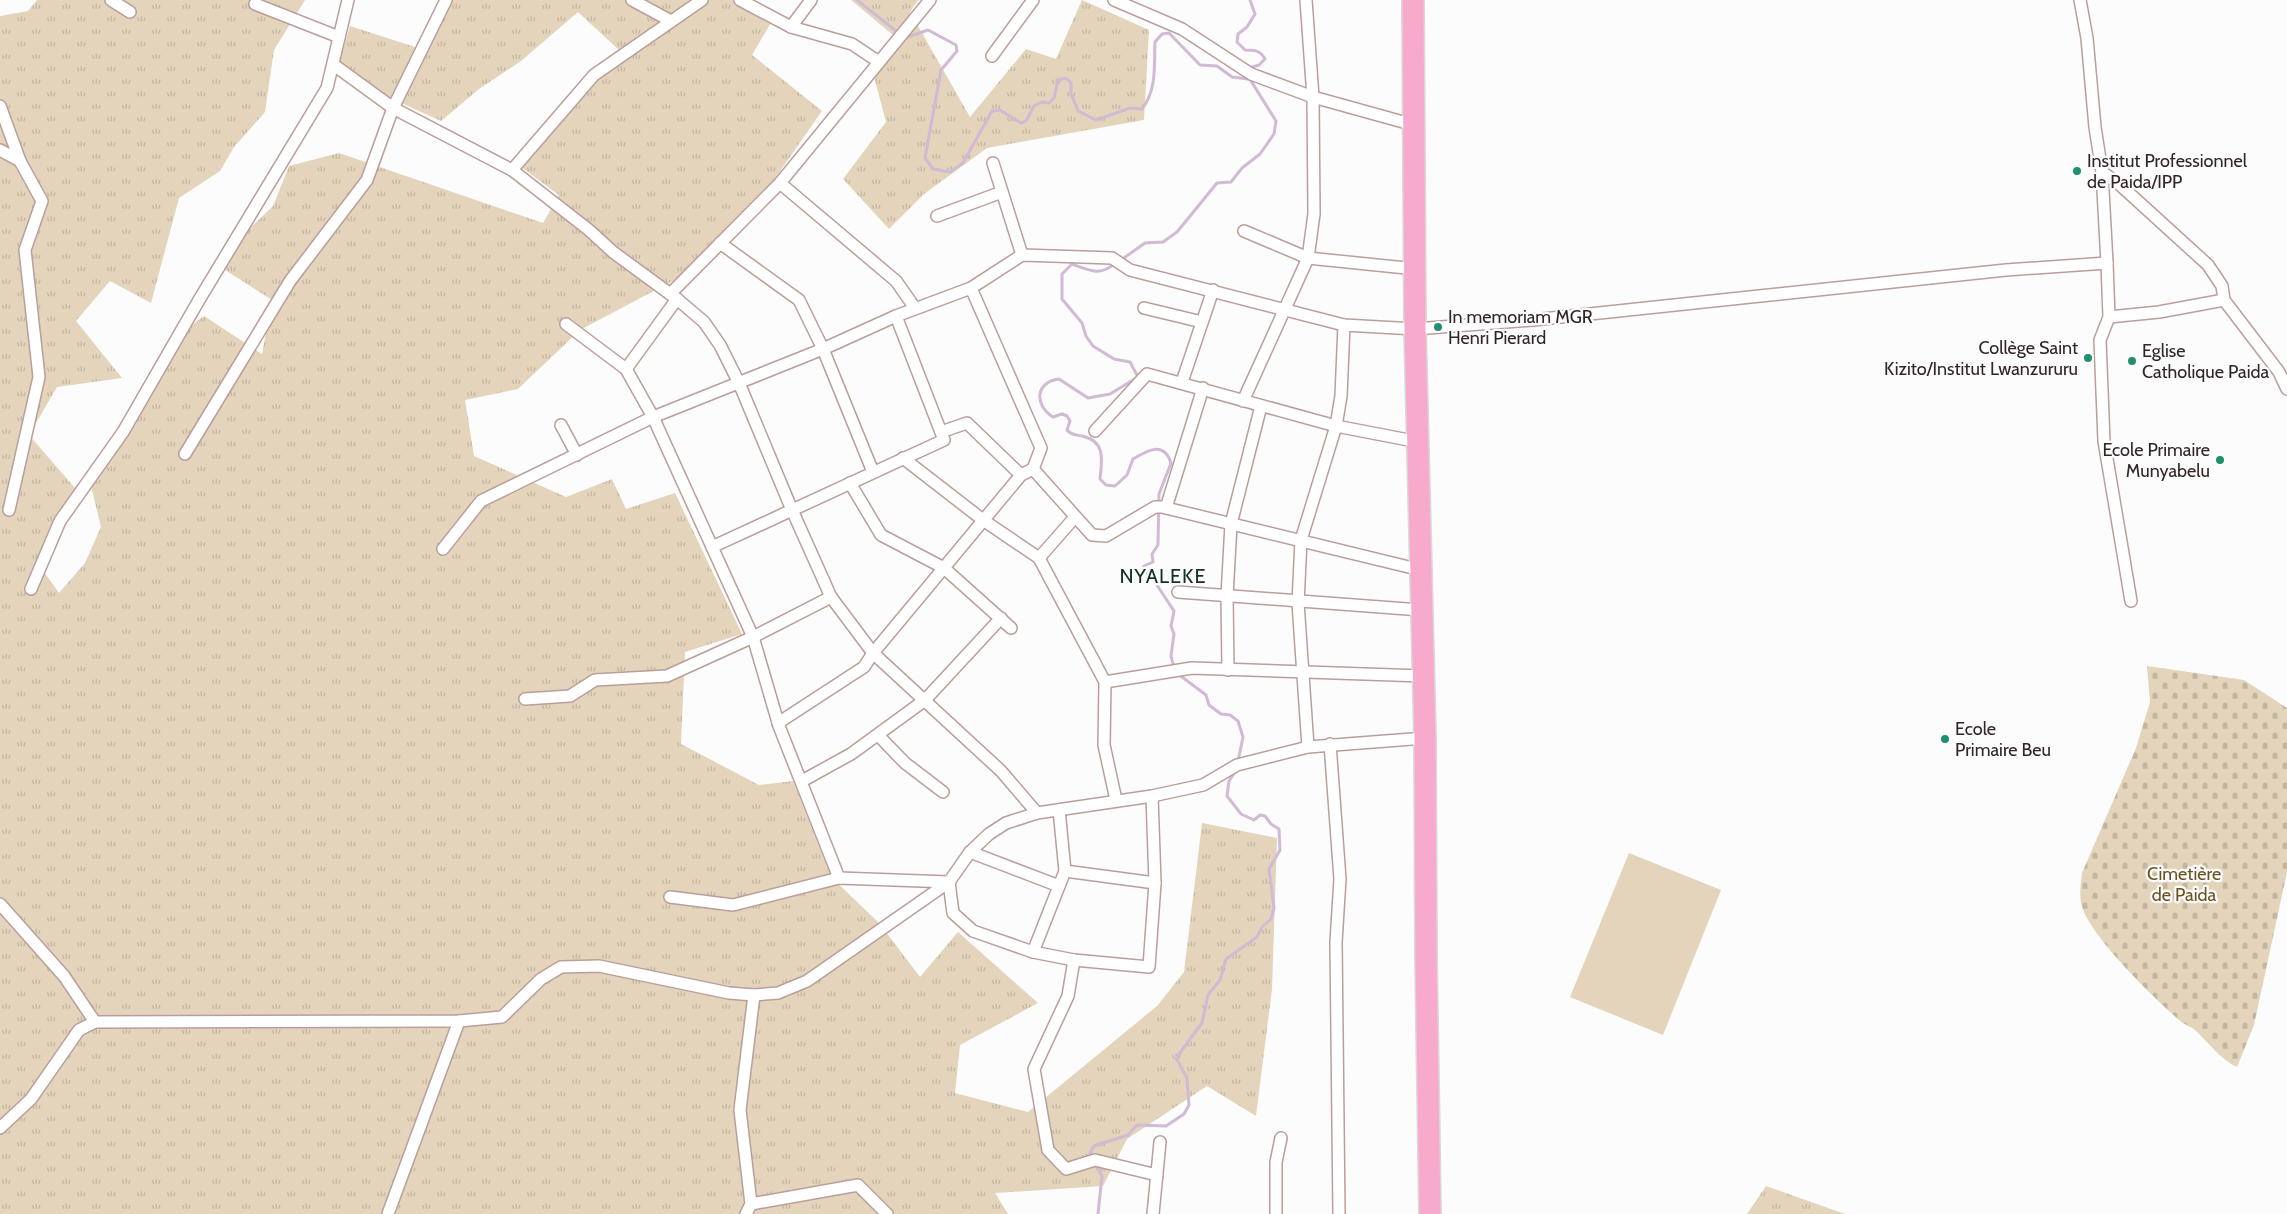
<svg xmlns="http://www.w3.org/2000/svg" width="2287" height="1214" font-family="Cabin,sans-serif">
<defs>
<pattern id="grass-tufts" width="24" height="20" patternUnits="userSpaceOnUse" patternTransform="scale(1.25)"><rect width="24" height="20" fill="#e3d4bb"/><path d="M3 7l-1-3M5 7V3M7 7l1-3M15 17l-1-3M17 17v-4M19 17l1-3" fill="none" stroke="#c3b6a1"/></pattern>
<pattern id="cemetery-stones" width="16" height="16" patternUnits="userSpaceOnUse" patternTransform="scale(1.25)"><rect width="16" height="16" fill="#e3d4bb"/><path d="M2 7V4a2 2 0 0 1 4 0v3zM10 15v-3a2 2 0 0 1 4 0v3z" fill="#c3b6a1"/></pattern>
</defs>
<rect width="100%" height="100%" fill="#fcfcfc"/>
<g fill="url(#grass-tufts)">
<path d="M37 0H305L274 50 265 112 234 147 220 171 179 198 151 303 110 281 76 321 122 378 57 387 29 435 75 488 55 519 37 562 59 593 85 563 101 527 91 486 180 334 204 316 262 354 272 300 222 268 238 240 273 206 289 166 339 153 543 223 559 195 517 164 621 52 578 12 521 61 479 89 441 121 373 90 339 63 350 26 418 48 444 0H747L772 21 752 55 822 111 771 184 682 276 580 330 518 389 465 400 474 456 566 497 612 479 626 509 675 493 742 634 685 652 681 744 759 785 793 781 831 877 879 923 920 977 958 932 1038 1003 960 1045 955 1093 1028 1112 1157 1006 1184 972 1202 823 1277 838 1272 989 1256 1116 1207 1086 1127 1139 1103 1186 995 1193 1008 1214H0V16L28 11Z"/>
<path d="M851 0H918L910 12 970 117 1026 49 1056 59 1082 0 1149 30 1144 120 987 148 924 194 889 229 843 179 886 122 871 65 893 35Z"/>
<path d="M1766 1186 1845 1214H1747Z"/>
</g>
<path fill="url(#cemetery-stones)" d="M2147 666 2244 680 2287 708V872L2254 1025 2237 1067C2220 1059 2209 1043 2195 1030 2190 1026 2183 1024 2179 1020 2151 995 2104 949 2087 918 2078 903 2080 890 2082 873L2136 748 2150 702Z"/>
<path fill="#e3d4bb" d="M1629 853 1721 890 1663 1035 1570 997Z"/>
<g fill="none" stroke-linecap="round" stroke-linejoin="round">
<g stroke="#d0bad4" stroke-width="3">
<path d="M857 0 905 38 928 30 956 45 957 51 941 70 925 158 933 169 950 172 963 163 992 111 1000 110 1021 123 1026 121 1034 106 1042 102 1049 103 1054 98 1058 80 1066 78 1071 83V93L1078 111 1096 120 1130 108 1142 109C1157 90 1154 65 1155 42L1162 34 1169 33 1200 65 1217 66 1232 77 1248 79"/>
<path d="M1249 68 1259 65 1265 59C1260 50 1254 50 1245 50L1237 42 1238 34 1247 27 1255 14 1250 0"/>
<path d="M1121 260 1145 243 1163 242 1177 232 1217 183 1231 182 1242 168 1260 154 1274 134 1276 121 1248 76"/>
<path d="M1115 263C1101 277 1088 270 1072 264L1062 274V299L1082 323 1086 336 1093 346 1114 359 1130 362 1138 377 1110 394 1088 398 1059 379C1035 382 1034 405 1053 417L1062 414 1067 416 1070 421 1067 430C1071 435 1076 435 1082 436 1106 441 1102 460 1100 479L1106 485 1115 486 1127 475 1133 459C1148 450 1164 441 1171 463L1159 494 1158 545 1152 554 1153 562 1144 566 1143 570 1151 576 1174 611 1171 626 1174 634 1171 656 1174 668"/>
<path d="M1178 674 1206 695 1209 705 1221 714 1230 715 1238 721 1243 737 1238 761"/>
<path d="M1093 1158 1090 1153 1094 1146 1128 1135 1137 1125 1166 1126 1184 1114 1189 1105 1187 1078 1176 1058 1202 1023 1208 995 1220 980 1226 959 1257 937 1262 927 1271 919 1274 908 1269 869 1280 850 1279 829 1271 824 1265 816 1260 815 1254 820 1241 814 1227 796 1229 781 1235 772"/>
<path d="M1095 1164 1102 1176 1098 1214"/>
</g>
<defs>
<g id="street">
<path d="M111 0 130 12"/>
<path d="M632 0 671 21"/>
<path d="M740 0 791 27 852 44 879 62"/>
<path d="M1114 0 1182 29 1251 74 1313 97 1414 125"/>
<path d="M2080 0 2087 38 2095 127 2102 172 2107 263 2109 317 2100 340 2104 441 2131 601"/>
<path d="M255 4 339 37"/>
<path d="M791 27 811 0"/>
<path d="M992 56 1033 0"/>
<path d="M334 65 393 108 512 170 589 230 613 252 677 299 704 322 720 345 739 383 792 510 831 597 873 653 1001 771 1037 813"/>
<path d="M0 106 20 161 42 201 25 250 39 377 9 510"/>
<path d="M0 150 20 161"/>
<path d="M993 163 1022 255"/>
<path d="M512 170 594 75 702 0"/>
<path d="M2102 172 2119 184 2208 265 2222 286 2224 300 2279 372 2287 389"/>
<path d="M780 183 896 281 915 308"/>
<path d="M937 216 1002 192"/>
<path d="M1244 231 1308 258 1416 269"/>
<path d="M720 243 799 300 823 349 873 472"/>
<path d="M971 288 1041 448 1033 469"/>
<path d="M670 294 780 183 930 0"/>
<path d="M1144 308 1202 322"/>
<path d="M2109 317 2159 312 2224 300"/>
<path d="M566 324 626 369 653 417 753 637 779 726 839 878"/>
<path d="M626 369 677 299"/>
<path d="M1182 382 1213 290"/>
<path d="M1243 401 1308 258 1314 214 1313 97 1306 0"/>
<path d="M561 425 577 455"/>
<path d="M1095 431 1147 374 1336 426 1419 442"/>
<path d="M941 432 967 423 1021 475"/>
<path d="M185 454 290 281 367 180 393 108 446 0"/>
<path d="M903 458 983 520 1039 558 1105 682 1104 745 1116 800"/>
<path d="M850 483 881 535 944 568 1011 628"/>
<path d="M1166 508 1203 388"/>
<path d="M712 547 944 440 896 316"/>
<path d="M443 549 481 501 653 417 823 349 896 316 971 288 1022 255 1112 258 1130 270 1344 325 1415 329 1533 320 2006 270 2107 263"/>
<path d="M1039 558 1075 517"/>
<path d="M31 589 60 521 123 432 199 300 327 88 348 0"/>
<path d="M1178 592 1421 610"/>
<path d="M1228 670 1227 596 1231 524 1261 406"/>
<path d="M1105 682 1192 668 1423 676"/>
<path d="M525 699 570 696 595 680 667 676 753 637 831 597"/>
<path d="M778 723 864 667 873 653 1021 475 1033 469 1092 535 1106 536 1155 507H1162L1421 570"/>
<path d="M878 735 905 763 943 792"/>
<path d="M1330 744 1340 879 1336 942 1339 1214"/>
<path d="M1308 747 1298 603 1301 540 1336 426 1341 396 1344 325"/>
<path d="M802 781 851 754 925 700 1001 618"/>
<path d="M970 852 1059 886"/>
<path d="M1065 871 1155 883"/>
<path d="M670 897 733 905 839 878 949 882 953 913 973 931 1033 952 1074 960 1149 967 1155 883 1152 796"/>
<path d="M0 904 64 976 95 1022"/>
<path d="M1033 952 1065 871 1059 810"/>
<path d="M1074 960 1068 996 1034 1069 1048 1150 1066 1169 1095 1160 1157 1175"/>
<path d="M0 1128 31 1099 79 1030 95 1022 459 1021 502 1017 541 979 561 967 599 966 729 993 754 995 778 993 807 981 949 882 970 852 989 834 1006 823 1037 813 1152 796 1203 785 1237 765 1308 747 1425 738"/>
<path d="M751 1204 858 1185 887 1214"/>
<path d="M388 1214 459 1021"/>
<path d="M746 1214 751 1204 740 1110 754 995"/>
<path d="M1153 1214 1160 1142"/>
<path d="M1276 1214V1162L1281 1138"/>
</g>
<path id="highway" d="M1413 0 1415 329 1425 738 1426 956 1430 1214"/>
</defs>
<use href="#street" stroke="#ba9e9c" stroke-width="14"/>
<use href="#highway" stroke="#dad8d8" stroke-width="24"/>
<use href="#street" stroke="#fff" stroke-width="11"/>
<use href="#highway" stroke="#f7aacc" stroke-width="21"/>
</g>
<g fill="#208f6f" stroke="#fcfcfc" stroke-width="2">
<circle cx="2077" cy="171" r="5"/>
<circle cx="1438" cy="327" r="5"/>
<circle cx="2088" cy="358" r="5"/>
<circle cx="2132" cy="361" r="5"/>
<circle cx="2220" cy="460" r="5"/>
<circle cx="1945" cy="739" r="5"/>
</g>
<g text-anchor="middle" stroke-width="4.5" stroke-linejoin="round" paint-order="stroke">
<g font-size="18" fill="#312625" stroke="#fcfcfc" text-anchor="start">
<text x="2087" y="167">Institut Professionnel<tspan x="2087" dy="21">de Paida/IPP</tspan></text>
<text x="1448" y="323">In memoriam MGR<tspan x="1448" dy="21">Henri Pierard</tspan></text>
<text x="2078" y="354" text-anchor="end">Collège Saint<tspan x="2078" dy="21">Kizito/Institut Lwanzururu</tspan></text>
<text x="2142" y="357">Eglise<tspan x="2142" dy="21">Catholique Paida</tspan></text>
<text x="2210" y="456" text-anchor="end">Ecole Primaire<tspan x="2210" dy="21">Munyabelu</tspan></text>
<text x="1955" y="735">Ecole<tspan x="1955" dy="21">Primaire Beu</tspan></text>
</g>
<g font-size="18" fill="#6b5120" stroke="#fcfcfc">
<text x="2184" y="880">Cimetière<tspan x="2184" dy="21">de Paida</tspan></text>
</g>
<g font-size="20" letter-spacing="1" fill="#123026" stroke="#fcfcfc">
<text x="1163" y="583">NYALEKE</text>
</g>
</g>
</svg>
